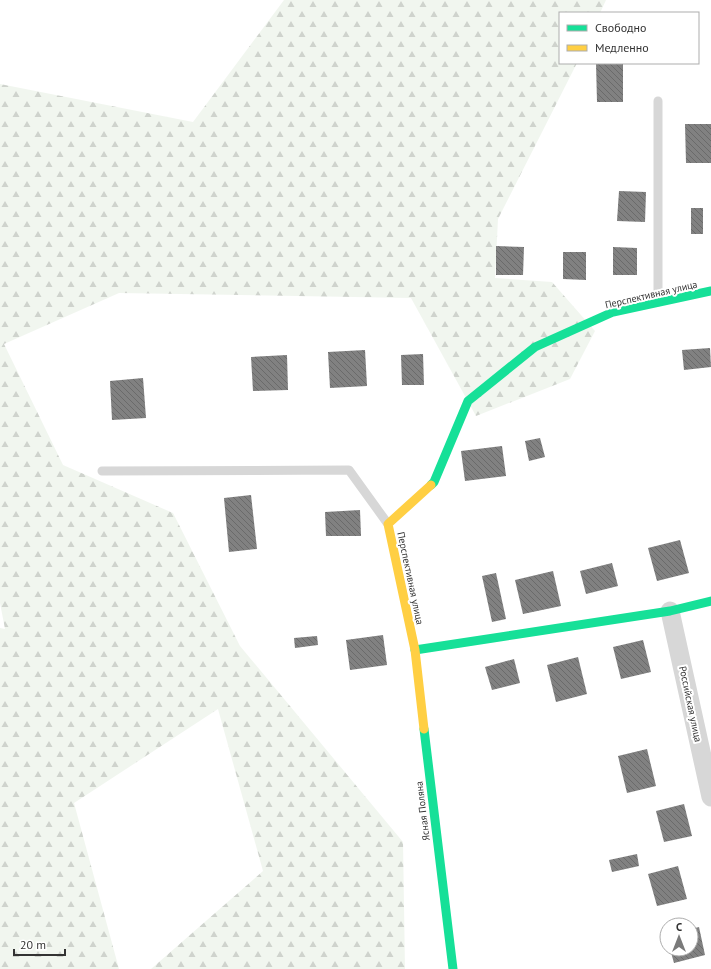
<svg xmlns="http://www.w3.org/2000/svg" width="711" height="969" font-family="'PT Sans',sans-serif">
<defs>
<pattern id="forest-firs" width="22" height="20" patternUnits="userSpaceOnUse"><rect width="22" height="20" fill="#f1f6ef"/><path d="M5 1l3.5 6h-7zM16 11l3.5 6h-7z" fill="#cfd3cd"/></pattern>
<pattern id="building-back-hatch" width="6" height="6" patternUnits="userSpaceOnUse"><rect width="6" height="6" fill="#818181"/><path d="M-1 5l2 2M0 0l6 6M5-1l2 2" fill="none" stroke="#6a6a6a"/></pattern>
</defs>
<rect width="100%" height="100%" fill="#fff"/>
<path fill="url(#forest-firs)" d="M284 0H606L600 13H560V63H577L498 219 495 278 552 282 595 331 570 379 476 416 411 298 119 293 4 344 63 465 173 513 240 646 403 842 405 969H151L263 871 218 709 74 803 119 969H0V628L5 629 0 603V84L193 122Z"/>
<g fill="url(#building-back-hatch)">
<path d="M596 63H623V102H597Z"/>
<path d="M685 124H711V163H686Z"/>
<path d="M619 191 646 192 645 222 617 221Z"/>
<rect x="691" y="208" width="12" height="26"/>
<path d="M496 246 524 247 523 275H496Z"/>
<path d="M613 247 637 248V275H613Z"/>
<path d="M563 252H586V280L563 279Z"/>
<path d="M710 348 711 367 684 370 682 350Z"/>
<path d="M365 350 367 386 330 388 328 352Z"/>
<path d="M423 354 424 385H402L401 355Z"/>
<path d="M287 355 288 390 253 391 251 357Z"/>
<path d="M143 378 146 418 112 420 110 381Z"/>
<path d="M540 438 545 457 529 461 525 441Z"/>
<path d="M502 446 506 476 465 481 461 451Z"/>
<path d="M251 495 257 549 229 552 224 498Z"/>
<path d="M360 510 361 536H326L325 512Z"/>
<path d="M680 540 689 573 657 581 648 548Z"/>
<path d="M612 563 618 586 586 594 580 571Z"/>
<path d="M553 571 561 606 523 614 515 580Z"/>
<path d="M496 573 506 619 492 622 482 576Z"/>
<path d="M383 635 387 665 350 670 346 640Z"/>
<path d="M317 636 318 645 295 648 294 638Z"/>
<path d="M643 640 651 672 621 679 613 647Z"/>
<path d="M578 657 587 694 556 702 547 665Z"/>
<path d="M514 659 520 683 492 690 485 667Z"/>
<path d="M647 749 656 786 627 793 618 756Z"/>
<path d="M684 804 692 836 664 842 656 811Z"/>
<path d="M637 854 639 866 612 872 609 860Z"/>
<path d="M678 866 687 899 657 906 648 874Z"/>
<path d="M699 927 705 955 674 963 670 949H691V929Z"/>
</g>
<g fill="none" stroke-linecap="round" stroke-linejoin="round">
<g stroke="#d7d7d7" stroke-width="9">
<path d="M658 101V302"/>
<path d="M102 471 349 470 388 524"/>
</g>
<path stroke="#d7d7d7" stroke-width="19" d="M670 611 711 797"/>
<g stroke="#16e098" stroke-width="9">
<path d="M431 485 434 482 468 401 535 347 613 312 711 291"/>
<path d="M415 650 670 611 711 601"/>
<path d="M424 729 453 969"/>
</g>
<path stroke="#ffcf43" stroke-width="9" d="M424 729 415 650 388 524 431 485"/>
</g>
<g text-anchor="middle" stroke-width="4" stroke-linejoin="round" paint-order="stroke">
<g font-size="10" fill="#333" stroke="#fff">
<text transform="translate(651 294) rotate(-13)" y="4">Перспективная улица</text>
<text transform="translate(411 578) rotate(78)" y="4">Перспективная улица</text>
<text transform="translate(691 704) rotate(78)" y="4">Российская улица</text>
<text transform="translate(422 811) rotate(-97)" y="4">Ясная Поляна</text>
</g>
</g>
<rect x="559" y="12" width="140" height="52" fill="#ffffff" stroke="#adadad"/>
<rect x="567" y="25" width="20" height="6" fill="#16e098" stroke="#adadad"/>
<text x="595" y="32" font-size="12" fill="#333333">Свободно</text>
<rect x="567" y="45" width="20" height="6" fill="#ffcf43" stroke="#adadad"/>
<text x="595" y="52" font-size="12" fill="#333333">Медленно</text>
<g transform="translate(679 937)"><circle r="19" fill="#ffffff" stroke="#adadad"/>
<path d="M0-3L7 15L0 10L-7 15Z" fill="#7a7a7a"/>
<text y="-6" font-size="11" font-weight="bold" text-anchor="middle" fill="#333333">С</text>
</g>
<path d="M14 949v6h51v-6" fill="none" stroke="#333333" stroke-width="2"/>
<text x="20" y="949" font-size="12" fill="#333333" stroke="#ffffff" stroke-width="3" paint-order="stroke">20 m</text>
</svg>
